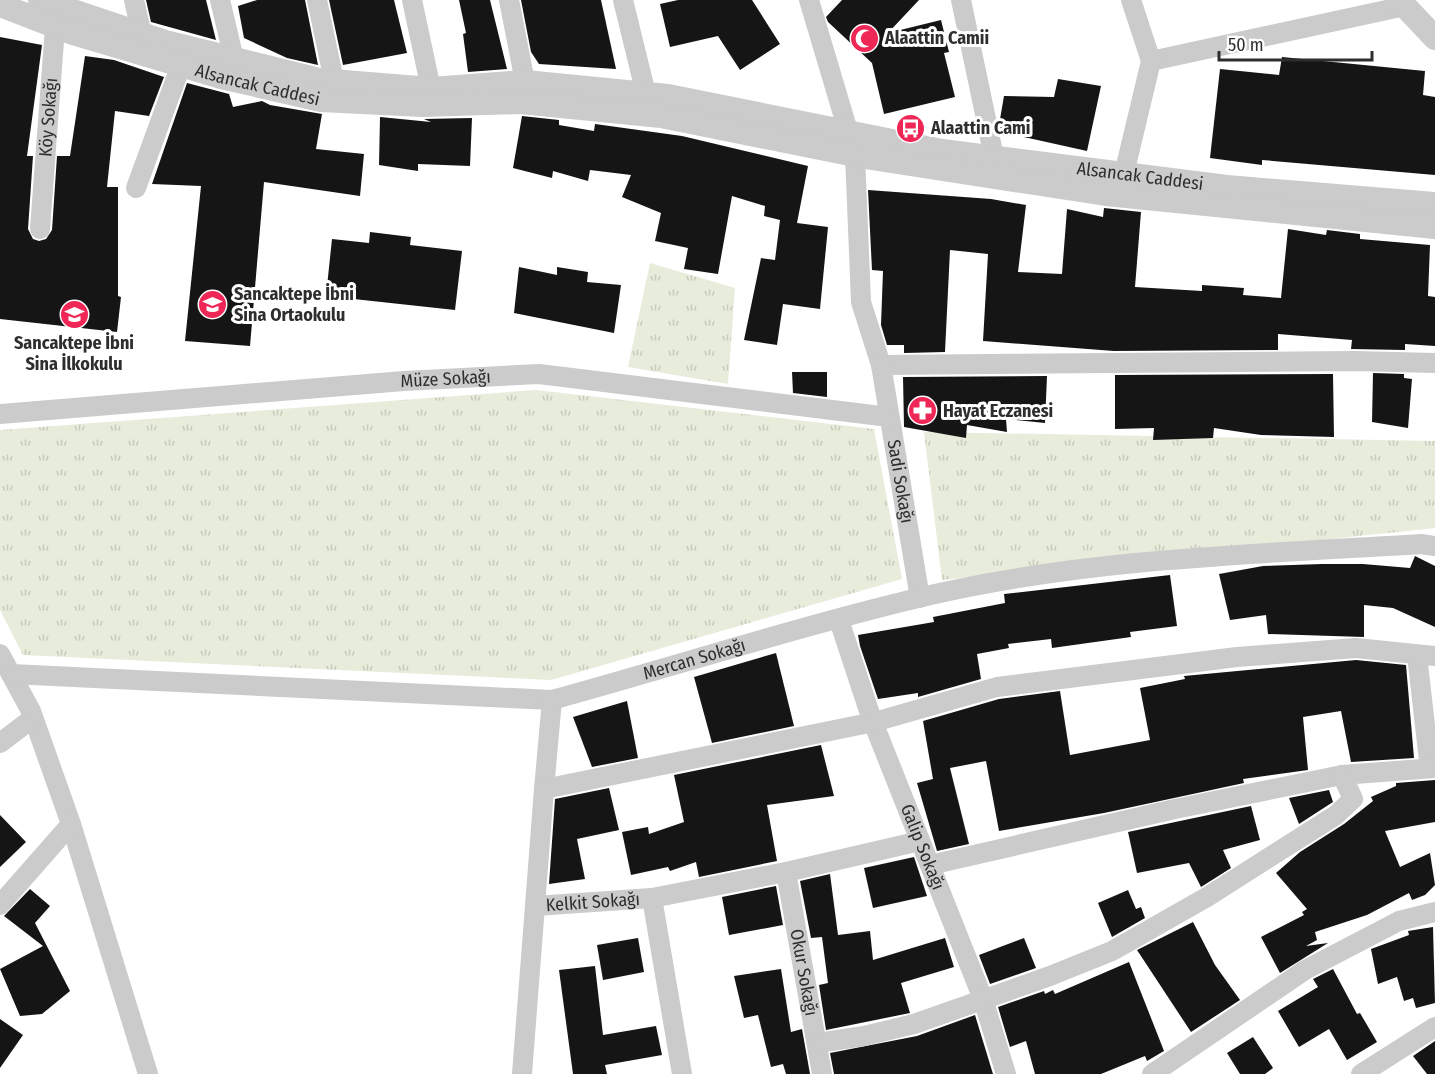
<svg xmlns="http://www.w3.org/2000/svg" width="1435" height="1074" font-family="'Fira Sans Condensed',sans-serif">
<defs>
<pattern id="grass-tufts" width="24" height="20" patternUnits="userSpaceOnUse" patternTransform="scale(1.5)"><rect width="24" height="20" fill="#e7ecdb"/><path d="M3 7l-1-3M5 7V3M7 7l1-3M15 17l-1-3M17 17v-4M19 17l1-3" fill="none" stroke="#c6cbbc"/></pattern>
</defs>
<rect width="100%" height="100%" fill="#fff"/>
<g fill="url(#grass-tufts)">
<path d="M650 263 735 288 728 384 628 367Z"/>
<path d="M536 390 874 429 902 579 551 680 23 655 0 610V430Z"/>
<path d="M924 432 1435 441V528L942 580Z"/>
</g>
<g fill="#151515">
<path d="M146 0H206L216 40 151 22Z"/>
<path d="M257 0H305L318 65 287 58 244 38 238 6Z"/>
<path d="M329 0H394L407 53 343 65Z"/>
<path d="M459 0H490L507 69 468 72 463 34 466 33Z"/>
<path d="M521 0H601L616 69 539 64 531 52Z"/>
<path d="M678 0H752L780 44 740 70 718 36 670 47 660 4Z"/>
<path d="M842 0H919L888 33 941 20 949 52 944 53 955 97 884 114 872 63 828 22 826 17Z"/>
<path d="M0 37 42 45 27 156H33L28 229 33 239 39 241 46 239 52 230 57 156H70L85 56 114 60 164 77 149 116 115 111 107 187H118V296L121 297 117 332 0 319Z"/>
<path d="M1282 57 1425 71 1423 95 1435 97V175L1262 160V165L1210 158 1220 69 1279 75Z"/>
<path d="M1058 79 1101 86 1087 151 1001 132 999 125 1004 96 1054 97Z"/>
<path d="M187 83 229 94 233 107 262 101 270 105 322 114 316 149 364 154 360 196 264 182 250 346 185 341 201 186 152 184Z"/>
<path d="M522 116 559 120V125L594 131 595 124 682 136 808 166 797 223 828 227 820 309 783 304 777 345 744 340 761 258 775 260 780 220 764 216 765 206 732 196 718 274 684 269 688 248 655 241 661 213 622 197 631 175 590 170 588 181 553 171 552 178 513 168Z"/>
<path d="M380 117 431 122 424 119 472 118 470 166 418 164V171L379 165Z"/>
<path d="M868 190 991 199 1026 205 1018 272 1062 274 1067 209 1103 217 1104 208 1141 212 1135 287 1202 291V285L1244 288 1243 295 1281 298 1288 229 1326 235 1327 230 1360 234V239L1430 245 1428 296 1435 297V346L1405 344V350L1351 349 1352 340 1278 334V350L1114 351 983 341 988 254 950 250 945 352 904 353V345H887L881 325 883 271 872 270Z"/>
<path d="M370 232 411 237 410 245 462 251 455 310 326 296 332 239 369 243Z"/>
<path d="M519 267 557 275V267L588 272 587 282 621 285 614 333 514 313Z"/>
<path d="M792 372H827V397L793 393Z"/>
<path d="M1373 373 1404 374V378L1412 379 1408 428 1372 422Z"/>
<path d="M1333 374 1334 437 1261 435 1214 428 1213 438 1153 440 1154 428 1115 429V375Z"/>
<path d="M1047 376 1045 423 1006 419 1007 432 967 425 966 438 904 427 903 377Z"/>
<path d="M1415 556 1435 566V627L1393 608 1364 605V637L1268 634 1266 615 1230 620 1219 574 1263 566 1322 564H1363L1410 568Z"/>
<path d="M1170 575 1177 626 1130 632 1131 637 1052 648 1051 639 1008 644 1009 648 977 654 981 679 918 697V693L878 699 860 646 858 635 934 622 933 617 1005 603 1004 594Z"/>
<path d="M776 653 794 726 712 743 694 677Z"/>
<path d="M1356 660 1406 665 1414 758 1351 762 1341 711 1303 717 1308 770 1243 779 1244 783 1104 813 999 831 986 761 950 768 969 844 937 851 917 783 933 779 923 721 999 699 1060 691 1070 755 1150 740 1140 688 1185 679 1184 676Z"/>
<path d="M627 701 638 758 592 767 573 717Z"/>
<path d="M821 745 834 796 767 805 777 861 699 877 696 862 670 871 668 867 631 875 622 832 648 827 649 834 684 822 674 775Z"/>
<path d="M1435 780V822L1385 831 1400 867 1430 853 1435 885 1425 895 1412 900 1409 893 1367 915 1315 932 1317 940 1306 946 1328 943 1280 973 1261 937 1304 915 1302 912 1307 909 1276 873 1300 852 1344 824 1373 801 1371 797 1396 786V783Z"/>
<path d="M609 788 619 830 577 839 585 879 549 884 555 799Z"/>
<path d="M1329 790 1333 802 1299 824 1289 798Z"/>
<path d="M1251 806 1260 840 1223 850 1231 868 1201 887 1189 863 1137 873 1128 832Z"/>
<path d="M0 815 26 842 0 867Z"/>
<path d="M914 857 927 896 873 908 864 868Z"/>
<path d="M830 874 838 935 870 931 873 960 945 938 954 967 901 983 910 1013 826 1030 819 985 828 983 822 937 811 938 800 881Z"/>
<path d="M776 886 783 925 729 935 722 897Z"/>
<path d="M30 889 50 906 35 923 70 991 42 1014 20 1016 0 969 43 946 4 916Z"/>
<path d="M1128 890 1136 909 1141 907 1145 918 1112 937 1098 903Z"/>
<path d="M1193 922 1215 965 1240 1000 1191 1032 1137 950Z"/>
<path d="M1433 927 1435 1003 1416 1008 1413 998 1404 1001 1397 977 1378 984 1371 949 1409 935 1408 931Z"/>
<path d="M638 938 644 972 603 980 597 945Z"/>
<path d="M1024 938 1036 968 990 984 979 955Z"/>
<path d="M1129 962 1164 1051 1147 1061 1145 1056 1101 1074H1035L1026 1041 1010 1047 998 1007 1044 991 1045 994 1053 990 1055 994Z"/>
<path d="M595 966 603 1035 656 1026 662 1055 605 1065 607 1074H573L559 970Z"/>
<path d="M781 969 791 1032 802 1029 810 1074H786L783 1064 771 1067 758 1015 744 1018 734 976Z"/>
<path d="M1333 969 1357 1014 1360 1013 1377 1042 1347 1060 1329 1029 1299 1047 1278 1011 1318 987 1313 979Z"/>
<path d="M975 1015 993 1074H834L830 1053 917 1036Z"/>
<path d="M0 1019 23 1035 0 1068Z"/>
<path d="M1253 1037 1273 1068 1265 1074H1240L1227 1053Z"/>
<path d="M1435 1041V1074H1427L1413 1056Z"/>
</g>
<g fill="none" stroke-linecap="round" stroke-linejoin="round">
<g stroke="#cbcbcb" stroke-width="20">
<path d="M134 0 142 35"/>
<path d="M220 0 234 59"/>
<path d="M317 0 334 81"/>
<path d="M412 0 431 89"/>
<path d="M509 0 525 82"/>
<path d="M623 0 646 94"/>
<path d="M809 0 848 131"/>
<path d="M961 0 994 157"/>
<path d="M1151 61 1405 6"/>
<path d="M855 154 861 302 881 365 1355 361 1435 363"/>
<path d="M1124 174 1151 61 1131 0"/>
<path d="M136 188 181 65"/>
<path id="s1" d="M40 229 56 14"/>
<path id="s2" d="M881 365 920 598"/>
<path id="s3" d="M0 414 404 381 539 374 889 417"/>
<path id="s4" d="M839 620 871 717 983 999 1006 1074"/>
<path d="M0 654 31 711 71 824 148 1074"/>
<path d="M1417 655 1429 761 1435 766"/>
<path d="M11 674 552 700 544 789"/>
<path id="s5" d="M552 700C679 665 806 624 935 594 1094 558 1259 554 1421 544L1435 546"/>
<path d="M0 743 33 718"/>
<path d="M930 865 1175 809 1342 775 1435 768"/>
<path id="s6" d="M786 872 822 1074"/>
<path d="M0 905 71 824"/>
<path id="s7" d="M535 906 652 898"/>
<path d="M818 1043 864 1036 914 1024 1050 976 1112 951 1207 897 1336 815 1353 799 1342 775"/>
<path d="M522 1074 544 789 874 722 997 687 1237 657 1356 648 1435 656"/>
<path d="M682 1074 652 898 786 872 920 841"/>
<path d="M1152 1074 1305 970 1399 921 1435 912"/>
<path d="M1361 1074 1435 1027"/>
</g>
<g stroke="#cbcbcb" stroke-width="24">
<path id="s8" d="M40 0 165 42 319 80 431 89 525 82 668 96 942 151 1227 187 1435 204"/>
<path d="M1399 0 1435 38"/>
<path id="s9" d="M0 5 73 33 221 77 321 100 423 105 521 102 661 116 865 157 1106 194 1435 227"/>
</g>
</g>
<defs>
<symbol id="mosque-disc" viewBox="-11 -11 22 22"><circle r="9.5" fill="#ee2757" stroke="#fff"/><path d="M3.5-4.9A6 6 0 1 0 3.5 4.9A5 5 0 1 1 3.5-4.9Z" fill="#fff"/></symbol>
<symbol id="bus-disc" viewBox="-11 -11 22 22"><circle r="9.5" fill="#ee2757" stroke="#fff"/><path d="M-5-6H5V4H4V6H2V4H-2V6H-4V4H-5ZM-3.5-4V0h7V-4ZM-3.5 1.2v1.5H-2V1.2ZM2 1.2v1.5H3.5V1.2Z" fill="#fff"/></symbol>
<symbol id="school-disc" viewBox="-11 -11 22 22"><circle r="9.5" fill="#ee2757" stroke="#fff"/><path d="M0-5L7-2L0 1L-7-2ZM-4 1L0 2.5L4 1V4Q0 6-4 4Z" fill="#fff"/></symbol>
<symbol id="pharmacy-disc" viewBox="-11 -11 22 22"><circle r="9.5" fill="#ee2757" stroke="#fff"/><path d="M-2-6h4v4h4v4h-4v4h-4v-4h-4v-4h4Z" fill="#fff"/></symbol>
</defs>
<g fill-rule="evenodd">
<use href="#mosque-disc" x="848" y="22" width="33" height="33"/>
<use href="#bus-disc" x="894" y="112" width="33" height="33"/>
<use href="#school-disc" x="196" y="288" width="33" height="33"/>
<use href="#school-disc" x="58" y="298" width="33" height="33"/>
<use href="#pharmacy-disc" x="906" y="394" width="33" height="33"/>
</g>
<g text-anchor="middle" stroke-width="6" stroke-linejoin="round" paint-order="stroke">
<g font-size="18" font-weight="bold" fill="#2e2e2e" stroke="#fff" text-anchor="start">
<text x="885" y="44">Alaattin Camii</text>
<text x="931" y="134">Alaattin Cami</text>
<text x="234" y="300">Sancaktepe İbni<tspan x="234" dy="21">Sina Ortaokulu</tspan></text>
<text x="74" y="349" text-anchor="middle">Sancaktepe İbni<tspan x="74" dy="21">Sina İlkokulu</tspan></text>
<text x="943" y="417">Hayat Eczanesi</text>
</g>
<g font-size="18" fill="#2e2e2e" stroke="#fff">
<text dy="6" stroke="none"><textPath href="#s9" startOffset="270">Alsancak Caddesi</textPath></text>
<text dy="6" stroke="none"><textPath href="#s1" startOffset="112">Köy Sokağı</textPath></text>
<text dy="6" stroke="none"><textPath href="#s8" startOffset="1120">Alsancak Caddesi</textPath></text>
<text dy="6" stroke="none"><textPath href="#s3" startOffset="447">Müze Sokağı</textPath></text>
<text dy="6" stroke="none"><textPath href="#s2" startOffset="118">Sadi Sokağı</textPath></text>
<text dy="6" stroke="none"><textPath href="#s5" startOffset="148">Mercan Sokağı</textPath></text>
<text dy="6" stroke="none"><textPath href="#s4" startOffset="242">Galip Sokağı</textPath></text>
<text dy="6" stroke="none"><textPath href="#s7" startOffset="58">Kelkit Sokağı</textPath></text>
<text dy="6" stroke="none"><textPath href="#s6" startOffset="102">Okur Sokağı</textPath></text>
</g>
</g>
<path d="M1219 51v9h153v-9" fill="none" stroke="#2e2e2e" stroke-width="3"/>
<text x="1228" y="51" font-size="18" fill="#2e2e2e" stroke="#ffffff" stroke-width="4.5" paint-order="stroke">50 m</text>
</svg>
